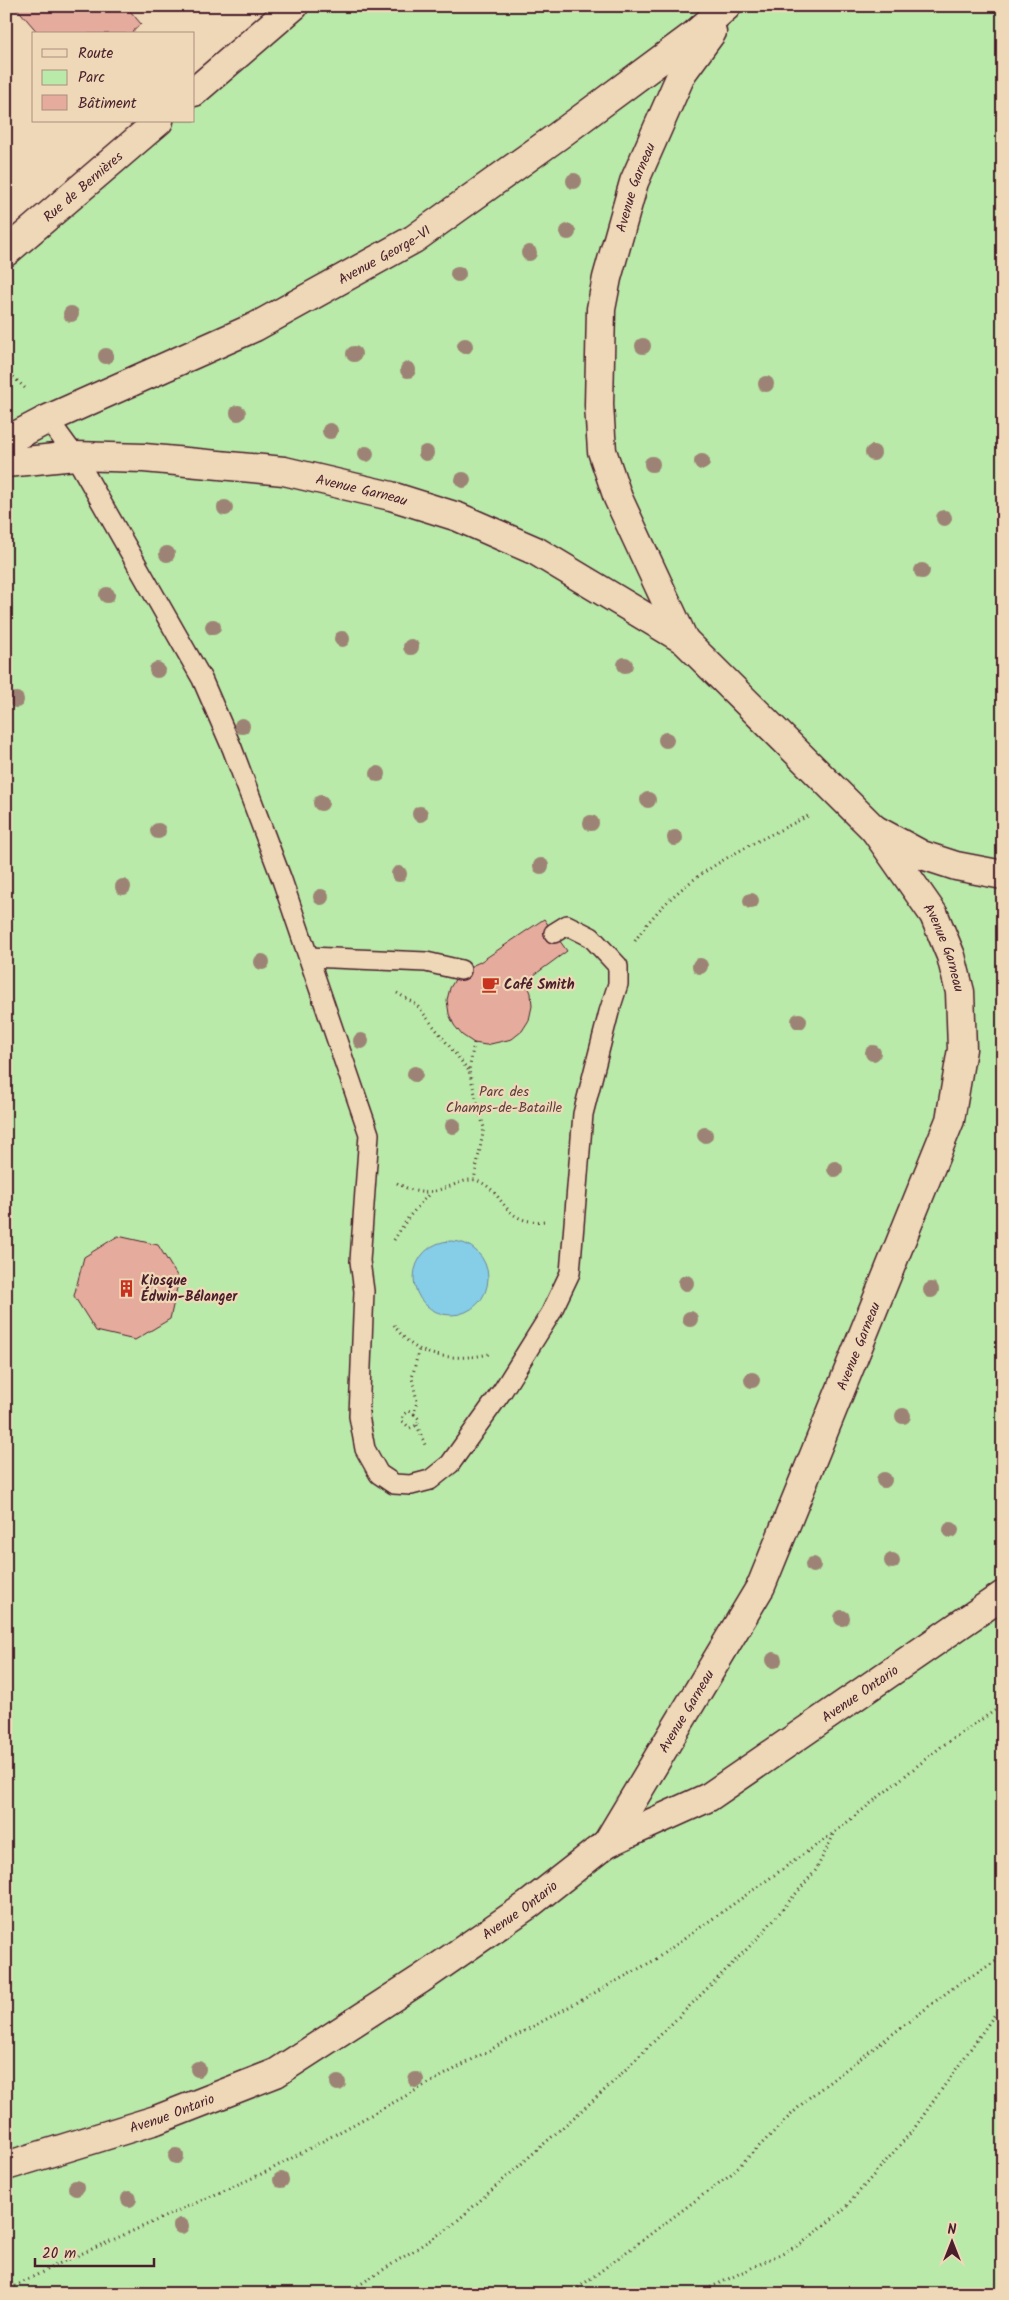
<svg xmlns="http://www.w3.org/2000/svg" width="1009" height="2300" font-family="Kalam,sans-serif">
<rect width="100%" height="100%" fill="#eed8b7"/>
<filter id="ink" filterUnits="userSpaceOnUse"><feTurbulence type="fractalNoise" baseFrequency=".02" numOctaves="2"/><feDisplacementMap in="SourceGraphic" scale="10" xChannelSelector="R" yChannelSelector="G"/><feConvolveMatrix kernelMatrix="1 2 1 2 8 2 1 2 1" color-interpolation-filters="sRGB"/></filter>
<g filter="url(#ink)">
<path fill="#b9eaa9" stroke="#82846a" d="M294 6H1003V2294H6V252L159 121H194V92Z"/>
<circle fill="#86cde8" stroke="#6e879c" cx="451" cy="1278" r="37"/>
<g fill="#e5ac9e" stroke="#4a1f2b">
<path d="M15 6H126L141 24 130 34H39Z"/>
<path d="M544 919 567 951 526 981 531 993 532 1006 529 1020 522 1031 512 1039 486 1045 474 1043 462 1035 454 1025 449 1014 447 1000 450 988 457 976 467 968 480 962Z"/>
<path d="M118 1236 158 1245 179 1279 170 1319 135 1340 96 1331 74 1296 84 1257Z"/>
</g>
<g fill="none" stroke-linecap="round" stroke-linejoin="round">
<defs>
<g id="service">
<path d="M48 419 75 456 202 679 232 748 282 880 369 1134 360 1261 364 1291 359 1416 365 1449 379 1474 394 1484 411 1485 430 1480 450 1464 503 1390 551 1313 570 1273 583 1114 609 1012 618 984V966L591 937 567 925 554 933"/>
<path d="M309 957 426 962 461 970"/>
</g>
<g id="pedestrian">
<path id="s1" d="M6 441 48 419 255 327 414 239 558 136 694 35 727 6"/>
<path id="s2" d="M684 640 618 498 602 451 599 405 601 309 607 278 634 182 682 73 712 32"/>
<path d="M874 829 922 855 956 866 1003 875"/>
</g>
<g id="minor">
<path d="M194 92 294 6"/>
<path id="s3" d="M6 252 159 121"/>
<path id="s4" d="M6 463 75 456 144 458 284 471 391 496 458 517 536 551 684 640 874 829 934 915 951 956 960 992 962 1049 950 1120 761 1586 607 1843"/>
<path id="s5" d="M6 2166 156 2120 276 2073 421 1979 528 1905 607 1843 709 1797 1003 1595"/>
</g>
</defs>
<use href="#service" stroke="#4a1f2b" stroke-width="22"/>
<use href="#pedestrian" stroke="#4a1f2b" stroke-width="31"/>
<use href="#minor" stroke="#4a1f2b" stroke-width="31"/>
<g stroke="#4a1f2b" stroke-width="3" stroke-dasharray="1 4" stroke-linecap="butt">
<path d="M6 370 27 390"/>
<path d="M635 941C677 876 743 849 810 815"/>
<path d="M397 993 416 1004 469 1071"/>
<path d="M474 1043 469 1071 484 1128 474 1180"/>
<path d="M397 1183C421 1197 431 1193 456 1184 461 1182 469 1179 475 1180 506 1189 500 1226 545 1221"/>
<path d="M394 1240 408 1218 430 1193"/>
<path d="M394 1325C399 1333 410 1345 419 1349 437 1359 469 1359 489 1354"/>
<path d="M414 1414 419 1419 417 1425 410 1428 402 1421 403 1415 408 1411 414 1414 417 1401 412 1378 419 1349"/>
<path d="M417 1425 425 1445"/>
<path d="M6 2291 56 2265 268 2171 653 1961 835 1832 942 1746 1003 1705"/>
<path d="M345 2294 449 2228 607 2088 758 1938 816 1870 834 1834"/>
<path d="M570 2294 731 2174 806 2100 958 1984 1003 1957"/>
<path d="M697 2294 801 2244 843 2210 913 2130 1003 2003"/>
</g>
<use href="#service" stroke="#eed8b7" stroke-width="19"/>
<use href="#pedestrian" stroke="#eed8b7" stroke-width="28"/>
<use href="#minor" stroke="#eed8b7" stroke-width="28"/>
</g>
<g fill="#9d8374">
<circle cx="574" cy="181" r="8"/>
<circle cx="568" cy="232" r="8"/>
<circle cx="529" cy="253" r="8"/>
<circle cx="458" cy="274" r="8"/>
<circle cx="71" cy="314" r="8"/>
<circle cx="465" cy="346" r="8"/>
<circle cx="643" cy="346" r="8"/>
<circle cx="354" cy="354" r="8"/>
<circle cx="106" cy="356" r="8"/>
<circle cx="408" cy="370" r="8"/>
<circle cx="766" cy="384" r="8"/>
<circle cx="238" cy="413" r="8"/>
<circle cx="330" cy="431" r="8"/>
<circle cx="426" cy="453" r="8"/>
<circle cx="873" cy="453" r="8"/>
<circle cx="366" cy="454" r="8"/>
<circle cx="702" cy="462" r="8"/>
<circle cx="652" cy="464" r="8"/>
<circle cx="463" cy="480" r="8"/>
<circle cx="225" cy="508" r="8"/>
<circle cx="944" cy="518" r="8"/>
<circle cx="167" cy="554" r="8"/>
<circle cx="922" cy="571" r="8"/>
<circle cx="107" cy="595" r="8"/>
<circle cx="213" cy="627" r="8"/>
<circle cx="342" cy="639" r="8"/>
<circle cx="411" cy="647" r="8"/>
<circle cx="625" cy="665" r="8"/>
<circle cx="157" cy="670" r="8"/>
<circle cx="16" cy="700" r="8"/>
<circle cx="242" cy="726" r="8"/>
<circle cx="666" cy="740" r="8"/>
<circle cx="378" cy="774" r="8"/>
<circle cx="648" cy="800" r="8"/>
<circle cx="321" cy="803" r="8"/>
<circle cx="420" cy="814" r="8"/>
<circle cx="591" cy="823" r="8"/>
<circle cx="158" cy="831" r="8"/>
<circle cx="675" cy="838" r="8"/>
<circle cx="541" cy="866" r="8"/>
<circle cx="399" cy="874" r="8"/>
<circle cx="123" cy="887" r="8"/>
<circle cx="321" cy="897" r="8"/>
<circle cx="751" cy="901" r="8"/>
<circle cx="262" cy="962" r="8"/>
<circle cx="700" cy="966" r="8"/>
<circle cx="799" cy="1021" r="8"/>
<circle cx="361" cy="1041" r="8"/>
<circle cx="873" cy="1053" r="8"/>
<circle cx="415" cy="1074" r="8"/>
<circle cx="453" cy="1126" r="8"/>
<circle cx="705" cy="1135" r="8"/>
<circle cx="835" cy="1169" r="8"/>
<circle cx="686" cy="1283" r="8"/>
<circle cx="931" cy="1290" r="8"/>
<circle cx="690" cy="1319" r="8"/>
<circle cx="752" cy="1380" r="8"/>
<circle cx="903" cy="1416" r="8"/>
<circle cx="884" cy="1480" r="8"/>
<circle cx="951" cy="1530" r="8"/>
<circle cx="892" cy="1561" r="8"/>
<circle cx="813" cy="1565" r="8"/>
<circle cx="842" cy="1618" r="8"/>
<circle cx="774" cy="1660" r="8"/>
<circle cx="198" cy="2069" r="8"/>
<circle cx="416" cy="2080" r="8"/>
<circle cx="338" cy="2083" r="8"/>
<circle cx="176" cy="2156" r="8"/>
<circle cx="281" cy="2180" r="8"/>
<circle cx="76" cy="2188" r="8"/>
<circle cx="129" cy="2199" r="8"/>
<circle cx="181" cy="2226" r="8"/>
</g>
</g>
<defs>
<symbol id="cafe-bare" viewBox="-9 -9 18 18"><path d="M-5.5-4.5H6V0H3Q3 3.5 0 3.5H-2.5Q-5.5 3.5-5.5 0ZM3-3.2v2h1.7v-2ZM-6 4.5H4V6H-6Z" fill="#c8321e" stroke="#eed8b7" stroke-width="2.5" paint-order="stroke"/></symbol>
<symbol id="building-bare" viewBox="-9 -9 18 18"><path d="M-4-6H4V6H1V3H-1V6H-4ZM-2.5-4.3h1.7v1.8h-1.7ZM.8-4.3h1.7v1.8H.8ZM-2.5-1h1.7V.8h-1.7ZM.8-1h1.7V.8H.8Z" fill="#c8321e" stroke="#eed8b7" stroke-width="2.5" paint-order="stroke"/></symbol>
</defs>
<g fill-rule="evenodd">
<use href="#cafe-bare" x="478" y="972" width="25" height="25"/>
<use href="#building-bare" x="114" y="1276" width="25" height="25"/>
</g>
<g text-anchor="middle" stroke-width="4.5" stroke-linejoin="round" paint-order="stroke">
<g font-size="14" fill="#4a1f2b" stroke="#eed8b7">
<text dy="5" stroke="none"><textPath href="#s3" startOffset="101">Rue de Bernières</textPath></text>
<text dy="5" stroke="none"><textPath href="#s2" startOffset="475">Avenue Garneau</textPath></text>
<text dy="5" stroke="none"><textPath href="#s1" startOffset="422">Avenue George-VI</textPath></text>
<text dy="5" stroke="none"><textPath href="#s4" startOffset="359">Avenue Garneau</textPath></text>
<text dy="5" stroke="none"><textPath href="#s4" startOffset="1124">Avenue Garneau</textPath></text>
<text transform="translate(858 1346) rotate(-68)" y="5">Avenue Garneau</text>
<text dy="5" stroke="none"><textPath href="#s5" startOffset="984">Avenue Ontario</textPath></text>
<text transform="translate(686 1711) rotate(-59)" y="5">Avenue Garneau</text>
<text dy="5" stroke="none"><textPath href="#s5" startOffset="579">Avenue Ontario</textPath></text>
<text dy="5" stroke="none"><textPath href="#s5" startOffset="174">Avenue Ontario</textPath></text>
</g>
<g font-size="14" font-weight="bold" fill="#4a1f2b" stroke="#eed8b7" text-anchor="start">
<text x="504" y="989">Café Smith</text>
<text x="141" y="1285">Kiosque<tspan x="141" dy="16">Édwin-Bélanger</tspan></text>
</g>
<g font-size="14" fill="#5b3d3e" stroke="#eed8b7">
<text x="504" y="1096">Parc des<tspan x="504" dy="16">Champs-de-Bataille</tspan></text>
</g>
</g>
<rect width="1009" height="2300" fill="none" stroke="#eed8b7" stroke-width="25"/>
<rect x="12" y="12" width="984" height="2275" fill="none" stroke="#4a1f2b" stroke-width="2" filter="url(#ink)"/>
<rect x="32" y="32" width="162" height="90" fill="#eed8b7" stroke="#ac8e7f"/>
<rect x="42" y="49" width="25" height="8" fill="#eed8b7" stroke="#ac8e7f"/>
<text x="78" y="58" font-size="15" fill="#4a1f2b">Route</text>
<rect x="42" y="70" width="25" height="15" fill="#b9eaa9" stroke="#ac8e7f"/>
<text x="78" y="82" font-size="15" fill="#4a1f2b">Parc</text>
<rect x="42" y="95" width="25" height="15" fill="#e5ac9e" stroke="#ac8e7f"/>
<text x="78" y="108" font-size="15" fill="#4a1f2b">Bâtiment</text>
<g transform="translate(952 2242)" stroke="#eed8b7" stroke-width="4" paint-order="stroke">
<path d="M0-4L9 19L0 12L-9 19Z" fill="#4a1f2b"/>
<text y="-8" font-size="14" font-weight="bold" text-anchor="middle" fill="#4a1f2b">N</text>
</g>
<path d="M35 2258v8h119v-8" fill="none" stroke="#4a1f2b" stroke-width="2.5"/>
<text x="42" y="2258" font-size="15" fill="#4a1f2b" stroke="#eed8b7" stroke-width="4" paint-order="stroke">20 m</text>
</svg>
